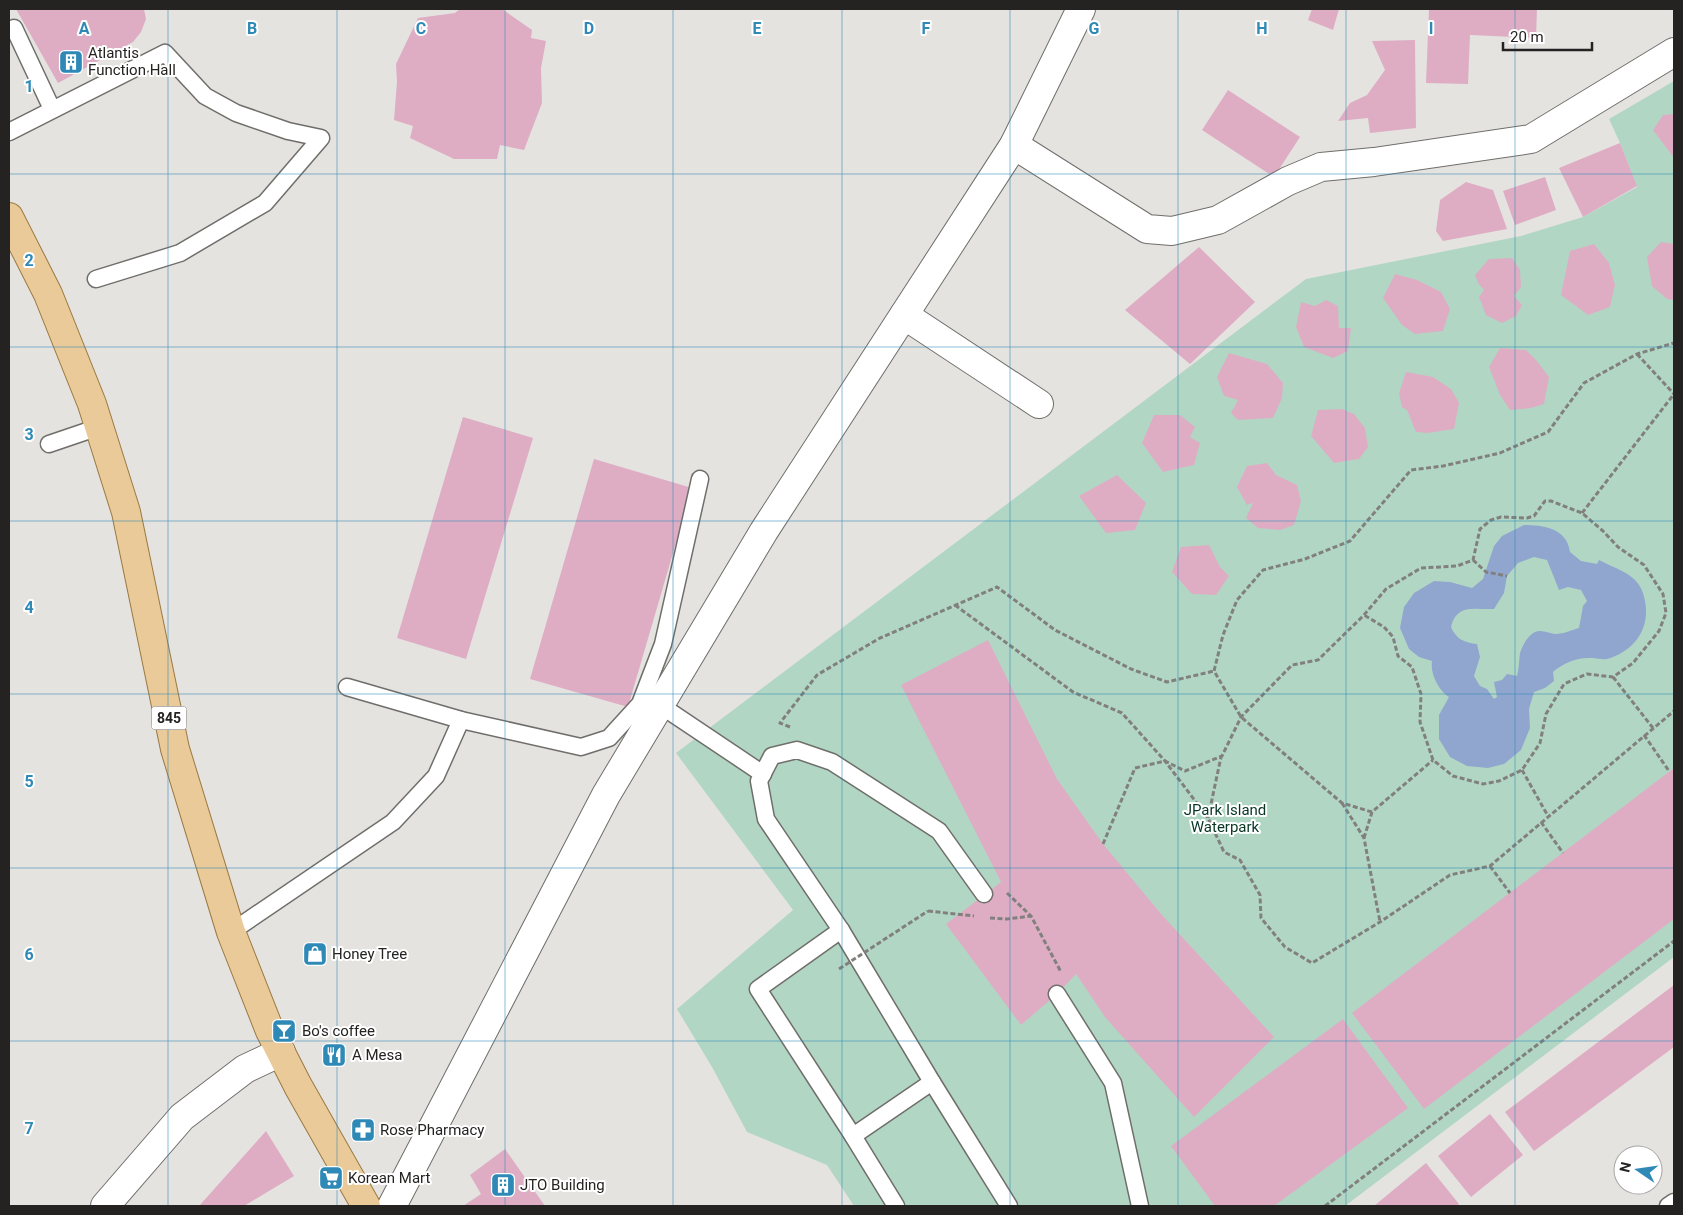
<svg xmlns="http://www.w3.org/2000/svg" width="1683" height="1215" font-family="Roboto,sans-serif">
<rect width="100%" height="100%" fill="#e5e3e0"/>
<path fill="#b1d7c4" d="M1674 81V957L1345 1206H854L827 1165 747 1132 712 1067 677 1009 793 910 676 753 1306 279 1521 236 1583 217 1637 187 1620 143 1609 119Z"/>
<path fill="#90a6cf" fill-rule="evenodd" d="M1524 525C1543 525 1567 528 1570 552L1581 561 1597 564 1599 560C1624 573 1644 575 1646 609 1647 634 1631 652 1607 659 1602 660 1597 658 1592 658 1577 657 1563 663 1553 672L1554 681 1545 688 1534 692 1529 709 1530 728 1521 750 1504 764 1488 768 1467 766 1450 757 1439 739V715L1449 697C1438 690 1430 673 1432 661L1419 657 1409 649 1400 628 1404 607 1414 593 1434 581 1450 582 1472 588 1483 579 1494 546 1502 536ZM1534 557 1547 560 1559 590 1568 587 1581 590 1587 601 1583 606 1579 628C1572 630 1563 634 1556 634 1551 634 1546 631 1540 631 1530 631 1523 644 1520 653 1519 660 1519 669 1517 676L1507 674 1502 680 1494 682 1497 697 1494 699 1487 689 1480 686 1474 676 1480 657 1477 644C1465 643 1456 639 1451 627 1457 603 1475 610 1494 609L1504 593 1507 576 1518 563Z"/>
<g fill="#deadc4">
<path d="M16 9H144L146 19 141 32 133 42 58 83Z"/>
<path d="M460 9H502L532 30 531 38 546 41 541 68 542 103 524 150 500 145 497 159H454L410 138 413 126 394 120 397 82 396 64 418 18 455 13Z"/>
<path d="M1312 9H1339L1333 30 1308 20Z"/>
<path d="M1429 9H1537L1536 38 1470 35 1468 84 1426 83Z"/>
<path d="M1415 40 1416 128 1370 133 1368 118 1338 121 1350 103 1367 95 1385 70 1372 41Z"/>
<path d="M1228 90 1300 137 1274 177 1202 130Z"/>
<path d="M1674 114V158L1653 130 1663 115Z"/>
<path d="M1620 143 1637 186 1583 217 1559 168Z"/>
<path d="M1545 177 1556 210 1515 225 1503 191Z"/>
<path d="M1466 182 1493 190 1507 229 1443 241 1436 231 1440 200Z"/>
<path d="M1661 242 1674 244V300L1667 299 1652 286 1647 257Z"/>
<path d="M1594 244 1609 263 1615 285 1610 307 1588 315 1561 295 1570 251Z"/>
<path d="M1199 247 1255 302 1190 364 1125 310Z"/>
<path d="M1512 258 1520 270 1521 287 1514 296 1522 305 1516 316 1502 323 1486 315 1479 297 1484 290 1478 283 1475 275 1489 259Z"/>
<path d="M1395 274 1417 280 1441 292 1450 309 1443 331 1415 334 1402 325 1383 298Z"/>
<path d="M1326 300 1338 306 1339 328H1351L1348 351 1333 358 1304 347 1296 327 1301 302 1315 306Z"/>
<path d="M1500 348 1526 350 1536 360 1549 377 1544 404 1531 408 1510 410 1500 395 1489 367Z"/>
<path d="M1229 353 1267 364 1283 383 1282 398 1273 418 1238 420 1231 413 1238 400 1224 396 1217 377Z"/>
<path d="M1406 372 1433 377 1451 389 1459 403 1454 429 1427 433 1416 432 1407 410 1402 407 1399 393Z"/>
<path d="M1342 409 1354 414 1365 428 1368 447 1359 459 1334 463 1311 436 1318 410Z"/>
<path d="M1154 415H1180L1195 427 1190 437 1200 443 1194 465 1163 472 1142 443Z"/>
<path d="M463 417 533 438 466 659 397 638Z"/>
<path d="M594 459 692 488 628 707 530 679Z"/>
<path d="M1267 463 1276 475 1297 485 1301 501 1294 525 1280 530 1258 528 1246 518 1253 503 1247 505 1237 487 1247 466Z"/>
<path d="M1117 475 1146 503 1135 530 1106 533 1079 496Z"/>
<path d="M1209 545 1220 567 1229 576 1216 595 1192 594 1172 572 1181 547Z"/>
<path d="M988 640 1057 779 1103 844 1162 915 1274 1037 1194 1117 1105 1017 1076 974 1057 994 1021 1025 946 924 1001 882 901 685Z"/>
<path d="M1674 768V919L1424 1109 1352 1013Z"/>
<path d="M1674 985V1047L1534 1151 1505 1112Z"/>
<path d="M1343 1019 1408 1108 1274 1206H1215L1171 1146Z"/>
<path d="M1490 1114 1523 1155 1471 1197 1438 1156Z"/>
<path d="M266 1131 294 1176 244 1206H199Z"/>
<path d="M505 1149 545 1206H463L481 1194 470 1175Z"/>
<path d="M1426 1163 1459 1204 1456 1206H1374Z"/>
</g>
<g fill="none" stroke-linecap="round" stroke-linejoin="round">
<defs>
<g id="service">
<path d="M14 28 52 109"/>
<path d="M9 132 165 53 205 96 236 113 288 131 321 138 265 203 180 253 96 279"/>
<path d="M49 444 99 427"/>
<path d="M347 687 461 720 581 747 609 738 640 704 663 644 700 479"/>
<path d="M660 705 763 774"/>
<path d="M984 894 939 831 832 762 797 750 772 756 759 781 766 819 841 930 932 1082 1009 1206"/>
<path d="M841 930 758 989 853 1136 932 1082"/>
<path d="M231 932 393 822 436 776 461 720"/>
<path d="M1057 994 1113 1083 1140 1206"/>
<path d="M853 1136 896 1206"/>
<path d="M1668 1206 1674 1202"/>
</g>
<g id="minor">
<path d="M1014 145 1147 229 1172 231 1218 220 1288 181 1321 167 1374 162 1531 139 1674 52"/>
<path d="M904 315 1039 404"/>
<path d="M105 1206 182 1117 245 1069 281 1052"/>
<path d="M392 1206 606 795 764 531 1014 145 1081 9"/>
</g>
<path id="primary" d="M9 217 48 294 92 404 126 512 175 749 231 932 270 1031 298 1086 366 1206"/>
</defs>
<use href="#service" stroke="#6f6e6b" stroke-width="19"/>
<use href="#minor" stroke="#6f6e6b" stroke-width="30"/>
<use href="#primary" stroke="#9b7942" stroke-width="30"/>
<g stroke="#82807e" stroke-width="3" stroke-dasharray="5 2.5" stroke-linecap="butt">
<path d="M1637 354 1674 394"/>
<path d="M1582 513 1674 394"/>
<path d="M1473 560 1486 572 1507 576"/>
<path d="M955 605 1073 692 1122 713 1165 761 1208 818 1224 852 1240 860 1260 895 1261 918 1285 947 1312 963 1380 922 1450 875 1490 866 1674 711"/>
<path d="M1613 677 1653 728"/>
<path d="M790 727 780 723 817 675 880 638 997 587 1055 630 1131 669 1167 682 1214 671"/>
<path d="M1644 735 1669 771"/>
<path d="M1522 770 1548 816"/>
<path d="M1342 803 1364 838 1380 922"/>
<path d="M1372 812 1342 803 1241 717 1214 671 1223 635 1237 600 1263 570 1305 559 1350 541 1411 470 1443 466 1500 453 1548 432 1584 383 1637 354 1674 343"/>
<path d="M1208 818 1221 757"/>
<path d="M1541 822 1563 853"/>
<path d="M1364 838 1372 812 1433 760"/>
<path d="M1103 844 1135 768 1165 761 1185 771 1222 756 1241 717 1292 665 1318 660 1364 615 1386 589 1421 568 1457 566 1473 560 1480 529 1491 520 1501 517 1527 518 1534 516 1545 501H1551L1582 513 1603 531 1618 547 1644 565 1663 594 1666 613 1659 631 1633 663 1613 677 1587 674 1564 684 1546 714 1540 743 1522 770 1499 781 1483 784 1453 776 1433 760 1420 722 1421 694 1412 667 1398 656 1393 637 1384 627 1364 615"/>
<path d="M1490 866 1510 893"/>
<path d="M1007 893 1031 916 1061 972"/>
<path d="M928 911 974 916"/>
<path d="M990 918 1007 919 1031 916"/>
<path d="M1325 1206 1674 941"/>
</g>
<use href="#service" stroke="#fff" stroke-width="16"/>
<use href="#minor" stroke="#fff" stroke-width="28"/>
<use href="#primary" stroke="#e9ca98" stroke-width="28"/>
<path stroke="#82807e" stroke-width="3" stroke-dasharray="5 2.5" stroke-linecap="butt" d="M839 969 928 911"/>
</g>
<path fill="none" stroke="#2e89b6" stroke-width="1" stroke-opacity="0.55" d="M168 9V1206M337 9V1206M505 9V1206M673 9V1206M842 9V1206M1010 9V1206M1178 9V1206M1346 9V1206M1515 9V1206M9 174H1674M9 347H1674M9 521H1674M9 694H1674M9 868H1674M9 1041H1674"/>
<defs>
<symbol id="building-square" viewBox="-11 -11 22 22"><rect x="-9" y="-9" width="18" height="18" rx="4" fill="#2e89b6" stroke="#fff"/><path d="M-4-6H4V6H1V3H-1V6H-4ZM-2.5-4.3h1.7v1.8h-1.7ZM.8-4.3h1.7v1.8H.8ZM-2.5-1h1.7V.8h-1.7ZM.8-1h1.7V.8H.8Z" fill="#fff"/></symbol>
<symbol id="shop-square" viewBox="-11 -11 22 22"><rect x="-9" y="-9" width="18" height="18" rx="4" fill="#2e89b6" stroke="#fff"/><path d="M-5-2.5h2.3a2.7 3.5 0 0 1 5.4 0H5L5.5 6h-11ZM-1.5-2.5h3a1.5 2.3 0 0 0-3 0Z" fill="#fff"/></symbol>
<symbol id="bar-square" viewBox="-11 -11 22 22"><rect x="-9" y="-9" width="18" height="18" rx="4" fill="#2e89b6" stroke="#fff"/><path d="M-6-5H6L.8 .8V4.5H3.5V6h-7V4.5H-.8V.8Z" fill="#fff"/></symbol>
<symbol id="restaurant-square" viewBox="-11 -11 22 22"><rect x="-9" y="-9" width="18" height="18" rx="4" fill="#2e89b6" stroke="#fff"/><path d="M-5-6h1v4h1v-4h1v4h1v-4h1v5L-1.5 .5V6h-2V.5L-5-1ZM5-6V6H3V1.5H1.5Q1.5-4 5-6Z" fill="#fff"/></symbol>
<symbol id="pharmacy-square" viewBox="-11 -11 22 22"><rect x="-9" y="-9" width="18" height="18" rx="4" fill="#2e89b6" stroke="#fff"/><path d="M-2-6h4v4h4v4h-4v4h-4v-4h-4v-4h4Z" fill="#fff"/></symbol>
<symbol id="supermarket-square" viewBox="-11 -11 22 22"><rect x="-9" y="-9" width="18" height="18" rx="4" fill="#2e89b6" stroke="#fff"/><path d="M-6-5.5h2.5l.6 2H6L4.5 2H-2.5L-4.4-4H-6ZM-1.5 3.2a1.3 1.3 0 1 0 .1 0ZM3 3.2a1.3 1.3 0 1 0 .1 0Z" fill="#fff"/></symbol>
</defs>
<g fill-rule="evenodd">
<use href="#building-square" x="57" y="48" width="28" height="28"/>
<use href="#shop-square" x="301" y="940" width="28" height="28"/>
<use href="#bar-square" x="270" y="1017" width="28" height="28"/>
<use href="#restaurant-square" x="320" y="1041" width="28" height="28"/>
<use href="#pharmacy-square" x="349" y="1116" width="28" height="28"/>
<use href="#supermarket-square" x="317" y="1164" width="28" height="28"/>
<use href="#building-square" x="489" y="1171" width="28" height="28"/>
</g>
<g text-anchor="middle" stroke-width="4" stroke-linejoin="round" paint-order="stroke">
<rect fill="#fff" stroke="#666564" stroke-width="1" x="151.5" y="706.5" width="35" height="23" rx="4"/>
<g font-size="14" font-weight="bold" fill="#242322">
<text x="169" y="723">845</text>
</g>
<g font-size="15" fill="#242322" stroke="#fff" text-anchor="start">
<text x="88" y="58">Atlantis<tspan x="88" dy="17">Function Hall</tspan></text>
<text x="332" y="959">Honey Tree</text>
<text x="302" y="1036">Bo's coffee</text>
<text x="352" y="1060">A Mesa</text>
<text x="380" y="1135">Rose Pharmacy</text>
<text x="348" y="1183">Korean Mart</text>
<text x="520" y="1190">JTO Building</text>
</g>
<g font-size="15" fill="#073524" stroke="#fff">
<text x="1225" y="815">JPark Island<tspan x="1225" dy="17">Waterpark</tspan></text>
</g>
</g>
<g font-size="16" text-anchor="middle" font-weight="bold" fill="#2e89b6" stroke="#fff" stroke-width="4" stroke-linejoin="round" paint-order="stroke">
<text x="84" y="34">A</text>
<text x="252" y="34">B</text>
<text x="421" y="34">C</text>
<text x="589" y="34">D</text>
<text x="757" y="34">E</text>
<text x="926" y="34">F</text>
<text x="1094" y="34">G</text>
<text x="1262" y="34">H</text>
<text x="1431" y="34">I</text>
<text x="29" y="92">1</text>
<text x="29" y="266">2</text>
<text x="29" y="440">3</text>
<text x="29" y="613">4</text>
<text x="29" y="787">5</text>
<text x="29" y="960">6</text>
<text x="29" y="1134">7</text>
</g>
<rect width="1683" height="1215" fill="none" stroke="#242322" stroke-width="20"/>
<g transform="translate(1638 1170) rotate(283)"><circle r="24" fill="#ffffff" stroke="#a7a7a7"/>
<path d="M0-4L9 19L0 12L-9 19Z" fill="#2e89b6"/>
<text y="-8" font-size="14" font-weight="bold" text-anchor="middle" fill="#242322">N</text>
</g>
<path d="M1503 42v8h89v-8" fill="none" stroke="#242322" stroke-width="2.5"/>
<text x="1510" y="42" font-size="15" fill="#242322" stroke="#ffffff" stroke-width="4" paint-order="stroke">20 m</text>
</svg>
